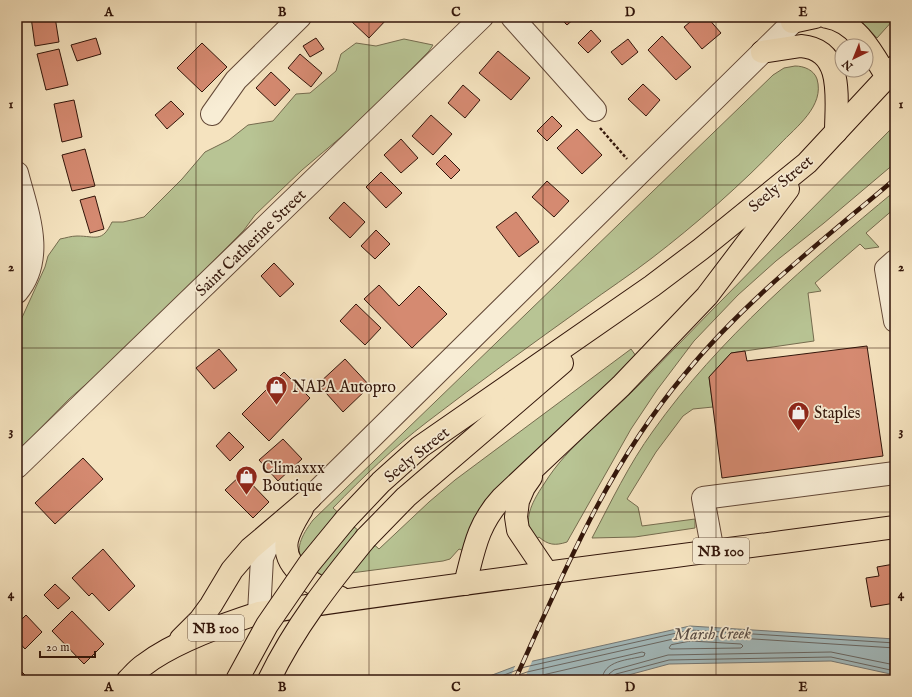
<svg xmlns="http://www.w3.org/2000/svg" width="912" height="697" font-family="'IM FELL English',serif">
<rect width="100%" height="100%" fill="#f5e3bf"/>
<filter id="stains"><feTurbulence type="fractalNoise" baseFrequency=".005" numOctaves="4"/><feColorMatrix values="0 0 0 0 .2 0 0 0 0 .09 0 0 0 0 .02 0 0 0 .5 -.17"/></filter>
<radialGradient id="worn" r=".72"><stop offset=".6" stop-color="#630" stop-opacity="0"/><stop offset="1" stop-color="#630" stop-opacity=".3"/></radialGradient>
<g fill="#b8c494" stroke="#756c4f">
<path d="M857 17H895V18L877 38Z"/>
<path d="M404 39 433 45 429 51 360 121 302 170 255 215 244 230 180 295 123 352 69 399 17 452V324L20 322 45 267 48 256 60 239C66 238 71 236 77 236 96 236 102 243 112 222H123L144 217 182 179 205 152 229 140 248 125 273 121 296 94 310 93 336 71 341 54 356 43 376 46Z"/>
<path d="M795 66C804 66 814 70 817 79 825 106 796 127 780 144 742 184 695 225 652 258 630 275 607 290 585 306 532 344 479 382 427 422 393 448 363 477 333 508L379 549 429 502 455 480 631 349 636 356 464 551 459 549 450 559 443 561 328 576H320C315 571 308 566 303 561 293 548 305 531 313 520L773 75 784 68Z"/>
<path d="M895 125V163L824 223 776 261 738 295 694 341 657 390 631 429 567 542C555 546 548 545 539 537L535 540C533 536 531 533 530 529 524 515 536 496 544 484 568 445 608 417 640 384 724 297 810 211 895 125Z"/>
<path d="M895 191V208L866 233 879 247 865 249 860 244 815 283 821 291 808 293 814 341 731 353 709 377 713 407 693 409 683 416 656 452 627 499 638 507 642 526 695 519V528L635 537 592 538C611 502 629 464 653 431 719 338 808 263 895 191Z"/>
</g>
<path fill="#a3bbbe" stroke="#767976" d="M690 626 895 639V675L831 661 669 664 610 680H479L524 663Z"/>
<path fill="#f5e3bf" d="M533 659 524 680H509L516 664Z"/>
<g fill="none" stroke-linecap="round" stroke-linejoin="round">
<g stroke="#6a6864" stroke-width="1">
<path d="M691 641 741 644 743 646 741 648 671 649 669 648 671 645Z"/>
<path d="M491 680 525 667 690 630 895 643"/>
<path d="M505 680 527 672 691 635 895 648"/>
<path d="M521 680 642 652 645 653 644 656C629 660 603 660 602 680"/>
<path d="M608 680 609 674 614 670 668 655 831 652 895 665"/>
<path d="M613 680V676L616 674 669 660 831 657 895 671"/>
</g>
</g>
<g fill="#d58a71" stroke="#32150a">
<path d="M31 17H55L59 42 35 46Z"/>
<path d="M353 17H389L369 38 350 20Z"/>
<path d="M559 17H576L567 25Z"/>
<path d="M696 17H707L721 33 702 49 684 27Z"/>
<path d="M591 30 601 41 588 53 578 43Z"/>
<path d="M662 36 691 67 676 80 648 50Z"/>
<path d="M96 38 101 54 77 61 71 45Z"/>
<path d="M316 38 324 49 310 57 303 46Z"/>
<path d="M628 39 638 52 622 65 611 52Z"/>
<path d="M202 43 227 67 202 92 177 68Z"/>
<path d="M59 49 68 85 46 90 37 54Z"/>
<path d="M498 51 530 78 511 100 479 73Z"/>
<path d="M300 54 322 73 311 87 288 68Z"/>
<path d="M271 72 290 90 275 106 256 88Z"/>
<path d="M643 84 660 100 646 116 628 99Z"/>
<path d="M463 85 480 100 465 118 448 103Z"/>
<path d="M74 100 82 137 62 142 54 104Z"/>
<path d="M171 101 184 114 167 129 155 115Z"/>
<path d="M431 115 452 134 433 155 412 136Z"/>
<path d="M552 116 562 126 547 141 537 131Z"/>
<path d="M577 129 602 155 582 174 557 148Z"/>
<path d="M401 139 418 158 401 173 384 155Z"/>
<path d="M85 149 95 186 72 191 62 155Z"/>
<path d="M445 155 460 170 451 179 436 164Z"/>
<path d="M381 172 402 193 386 208 366 187Z"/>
<path d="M547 181 569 201 554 217 532 197Z"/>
<path d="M95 196 104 229 90 233 80 200Z"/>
<path d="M344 202 365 222 350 238 329 218Z"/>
<path d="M516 212 539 242 519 257 496 227Z"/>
<path d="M376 230 390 244 375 259 361 246Z"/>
<path d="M274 263 294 284 280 297 261 276Z"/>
<path d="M379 285 399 306 419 286 447 314 412 348 364 299Z"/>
<path d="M356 304 381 328 365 345 340 321Z"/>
<path d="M867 346 883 456 722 478 709 377 731 353 745 351 747 361Z"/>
<path d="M219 349 237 370 214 389 196 368Z"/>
<path d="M345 359 370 386 343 412 318 384Z"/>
<path d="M284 372 310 398 269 441 242 414Z"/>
<path d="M229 432 244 447 230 461 216 446Z"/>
<path d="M283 439 302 459 278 481 259 460Z"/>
<path d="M83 458 103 479 55 524 35 503Z"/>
<path d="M242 474 269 502 253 518 225 490Z"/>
<path d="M103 549 135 586 109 611 92 593 89 596 72 578Z"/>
<path d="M894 564 895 603 871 607 866 578 879 576 877 567Z"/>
<path d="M55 584 70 598 58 609 44 595Z"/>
<path d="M72 611 104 644 84 664 52 631Z"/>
<path d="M26 615 42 632 25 649 17 640V624Z"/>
<path d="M17 667 30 680H17Z"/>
</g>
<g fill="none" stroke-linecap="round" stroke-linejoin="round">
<defs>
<g id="minor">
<path d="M512 17 595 110"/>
<path d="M212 114 236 80 300 17"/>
<path d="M17 173C27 212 46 257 17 292"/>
<path d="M895 261 886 269 895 321"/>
<path d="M17 467 482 17"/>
<path d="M713 552 703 498 895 473"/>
<path d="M259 613 262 558 270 540 310 498 798 17"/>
</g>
<g id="major">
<path d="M827 17C857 22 873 54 887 77"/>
<path d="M792 22 815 17"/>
<path d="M762 52 801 46C845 50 836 100 836 132"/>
<path d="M531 477 524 487 518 501 516 517 518 530 547 573"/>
<path d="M302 509C296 519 290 528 287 540 281 570 319 588 341 598"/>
<path d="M346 519 381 482 420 447 652 286 701 249 807 163 887 77 895 67"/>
<path d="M366 538 406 497 562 363"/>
<path d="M465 584C474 550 477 525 502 498L621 386 707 296 788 189"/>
<path d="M181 639 200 620 211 605 232 570 250 549 310 498"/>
<path d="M128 680C133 675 138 669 144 665 174 642 222 625 259 613 470 581 683 556 895 527"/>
</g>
</defs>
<use href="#minor" stroke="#634837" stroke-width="24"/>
<use href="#major" stroke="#32150a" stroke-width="24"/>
<path stroke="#32150a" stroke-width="2.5" stroke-dasharray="3 2" stroke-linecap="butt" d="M600 128 627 159"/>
<use href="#minor" stroke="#f8edd5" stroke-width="22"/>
<use href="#major" stroke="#f5e3bf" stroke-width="22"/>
<defs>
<path id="rail" d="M515 680C564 572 607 467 684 375 745 300 822 241 895 179"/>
</defs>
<use href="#rail" stroke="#32150a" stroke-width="4.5"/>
<use href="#rail" stroke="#f8edd5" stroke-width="3" stroke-dasharray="9" stroke-linecap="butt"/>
<defs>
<g id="major-bridge">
<path d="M237 680 267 625 309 564 346 519"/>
<path d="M269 680C294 628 330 582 366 538"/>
</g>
</defs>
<use href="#major-bridge" stroke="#32150a" stroke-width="24" stroke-linecap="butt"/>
<use href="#major-bridge" stroke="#f5e3bf" stroke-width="22"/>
</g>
<path fill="none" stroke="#32150a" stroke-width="1" stroke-opacity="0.55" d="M196 17V680M369 17V680M543 17V680M716 17V680M17 185H895M17 348H895M17 512H895"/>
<defs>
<symbol id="shop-pin" viewBox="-11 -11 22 30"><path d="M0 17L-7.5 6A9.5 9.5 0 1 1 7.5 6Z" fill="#8f2418" stroke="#f8edd5"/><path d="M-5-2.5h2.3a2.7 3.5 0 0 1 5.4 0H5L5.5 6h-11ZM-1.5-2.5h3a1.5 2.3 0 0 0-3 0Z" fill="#fff"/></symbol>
</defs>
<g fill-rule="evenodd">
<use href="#shop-pin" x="264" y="374" width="25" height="34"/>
<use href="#shop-pin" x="786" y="400" width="25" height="34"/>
<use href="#shop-pin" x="234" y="464" width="25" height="34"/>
</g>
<g text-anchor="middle" stroke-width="3.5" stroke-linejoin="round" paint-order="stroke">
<g fill="#f8edd5" stroke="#6d5647" stroke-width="1">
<rect x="693" y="538" width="56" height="26" rx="3"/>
<rect x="188" y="615" width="56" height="26" rx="3"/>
</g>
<g font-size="15" font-weight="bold" fill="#32150a">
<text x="721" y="556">NB 100</text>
<text x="216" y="633">NB 100</text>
</g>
<g font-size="16" fill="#32150a" stroke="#f8edd5">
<text transform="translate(780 183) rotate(-40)" y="6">Seely Street</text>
<text transform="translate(250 242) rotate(-44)" y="6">Saint Catherine Street</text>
<text transform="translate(416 454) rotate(-39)" y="6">Seely Street</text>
</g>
<g font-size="16" fill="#32150a" stroke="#f8edd5" text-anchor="start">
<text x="292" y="392">NAPA Autopro</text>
<text x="814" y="418">Staples</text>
<text x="262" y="473">Climaxxx<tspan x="262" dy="18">Boutique</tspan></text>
</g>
<g font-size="17" font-style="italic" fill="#5a4f49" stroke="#f8edd5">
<text transform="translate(712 633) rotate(-1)" y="6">Marsh Creek</text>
</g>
</g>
<rect width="912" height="697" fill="none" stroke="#f5e3bf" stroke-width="44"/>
<g transform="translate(854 58) rotate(223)"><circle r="19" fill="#f8edd5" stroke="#a99784"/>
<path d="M0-3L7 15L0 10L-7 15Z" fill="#8f2418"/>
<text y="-6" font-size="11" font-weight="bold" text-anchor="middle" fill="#32150a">N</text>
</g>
<path d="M40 651v6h55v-6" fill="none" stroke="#32150a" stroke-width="2"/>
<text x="46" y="651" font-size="12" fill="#32150a" stroke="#f8edd5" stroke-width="3" paint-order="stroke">20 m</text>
<rect x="22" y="22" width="868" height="653" fill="none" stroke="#32150a" stroke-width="1.5"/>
<g font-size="13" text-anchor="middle" font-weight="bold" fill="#32150a">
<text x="109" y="16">A</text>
<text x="282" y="16">B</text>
<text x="456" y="16">C</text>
<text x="630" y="16">D</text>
<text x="803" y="16">E</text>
<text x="11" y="108">1</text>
<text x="901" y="108">1</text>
<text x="11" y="271">2</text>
<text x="901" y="271">2</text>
<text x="11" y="435">3</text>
<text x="901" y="435">3</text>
<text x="11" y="598">4</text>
<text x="901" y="598">4</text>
<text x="109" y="691">A</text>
<text x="282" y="691">B</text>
<text x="456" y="691">C</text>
<text x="630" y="691">D</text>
<text x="803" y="691">E</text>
</g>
<rect width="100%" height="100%" filter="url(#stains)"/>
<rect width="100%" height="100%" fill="url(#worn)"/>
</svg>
